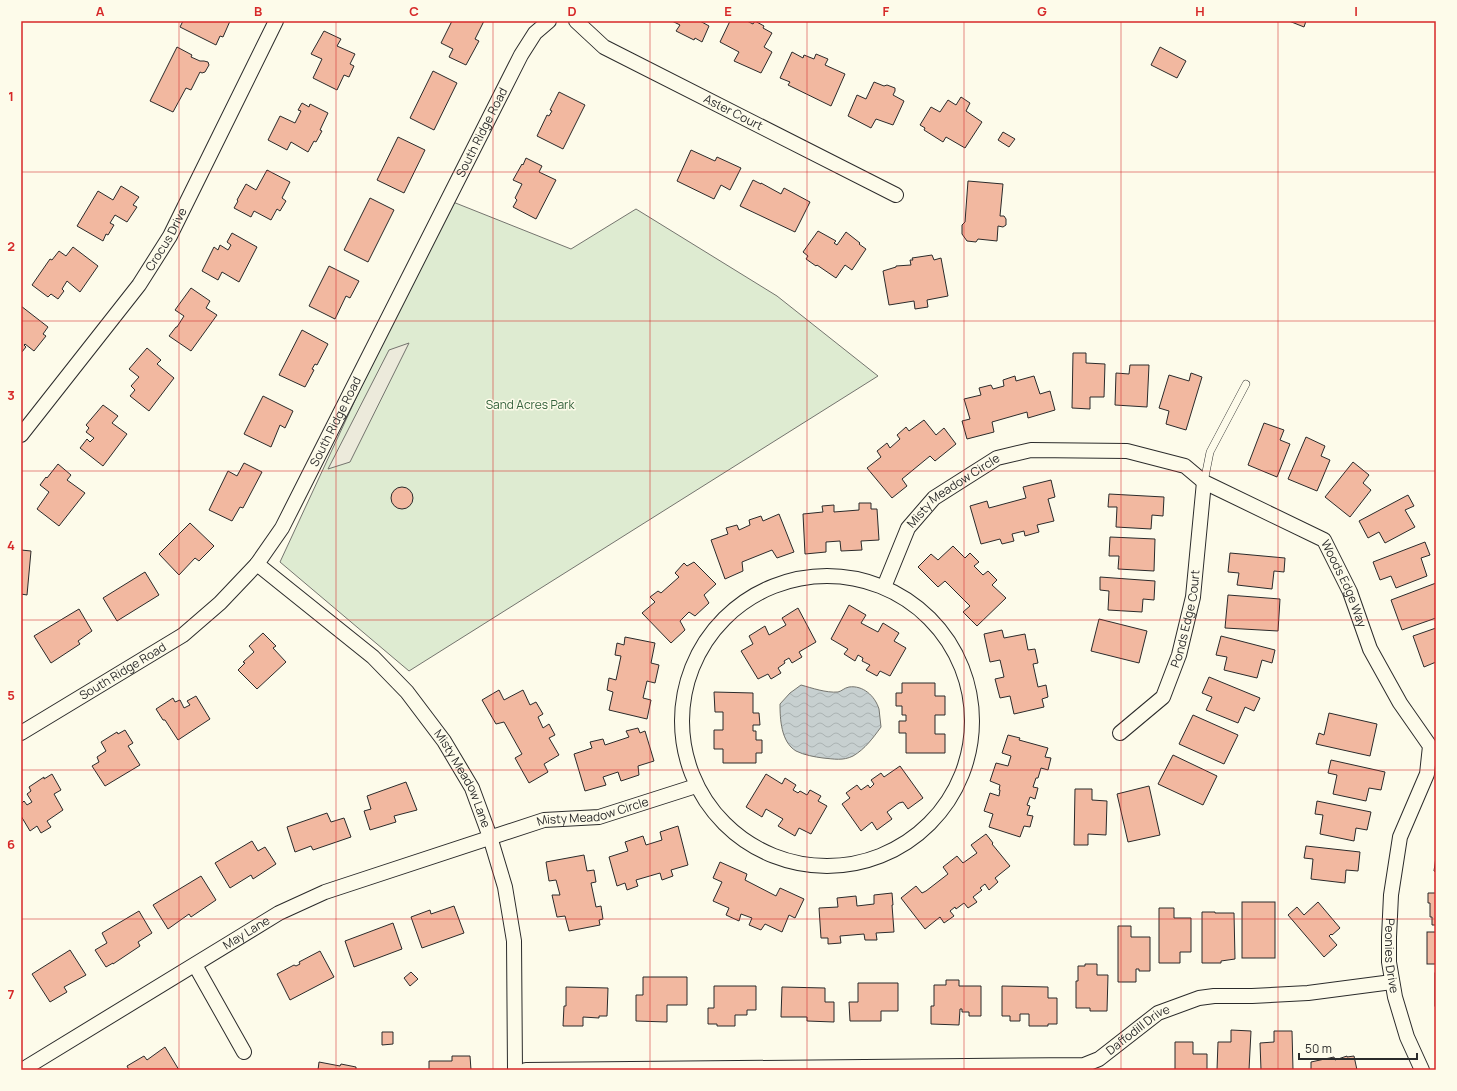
<svg xmlns="http://www.w3.org/2000/svg" width="1457" height="1091" font-family="Manrope,sans-serif">
<defs>
<pattern id="water-waves" width="16" height="10" patternUnits="userSpaceOnUse"><rect width="16" height="10" fill="#c7d0d0"/><path d="M0 5q4-4 8 0t8 0" fill="none" stroke="#abb3b3"/></pattern>
</defs>
<rect width="100%" height="100%" fill="#fdfbea"/>
<path fill="#deebd1" stroke="#74746e" d="M448 200 571 249 636 209 777 296 878 376 409 671 280 562Z"/>
<path fill="#eceadb" stroke="#74746e" d="M409 343 350 462 328 469 389 350Z"/>
<path fill="url(#water-waves)" stroke="#74746e" d="M801 685C812 688 826 693 838 692 842 691 844 688 849 687 863 685 875 696 879 709 880 715 880 721 881 727 873 738 865 749 853 756 843 761 834 759 823 758 815 757 804 755 796 751 781 742 780 719 780 704L790 693Z"/>
<g fill="#f2b8a0" stroke="#2b2b2b">
<path d="M183 21H230L223 37 220 36 216 45 180 27Z"/>
<path d="M452 21H484L475 39 479 41 466 65 449 57 453 49 441 43Z"/>
<path d="M672 21H700L709 26 702 42 695 38 694 40 676 31 680 25Z"/>
<path d="M730 21H747L753 24 755 21 764 26 763 28 772 33 764 47 772 52 761 73 734 61 739 52 720 42Z"/>
<path d="M1289 21H1306L1304 27Z"/>
<path d="M324 31 341 39 337 46 355 54 350 64 354 66 349 77 344 75 337 90 313 78 322 59 311 54Z"/>
<path d="M177 47 192 55 191 57 200 61H204L208 62 209 65 205 72 202 73 200 72 191 90 186 88 173 112 150 101Z"/>
<path d="M1160 47 1186 61 1177 78 1151 65Z"/>
<path d="M792 52 803 58 804 55 814 59 816 54 828 59 825 65 845 74 831 106 788 85 790 82 780 78Z"/>
<path d="M433 71 457 83 434 130 410 118Z"/>
<path d="M874 82 884 86 887 85 895 88V91L893 95 904 101 893 125 876 119 871 128 848 116 857 95 866 99Z"/>
<path d="M559 92 585 105 563 149 537 136 547 115 549 116 552 111 550 110Z"/>
<path d="M961 97 970 103 966 111 982 122 965 148 946 137 943 142 924 130 925 128 920 125 931 107 940 112 948 100 956 105Z"/>
<path d="M302 103 309 107 310 104 328 113 320 130 322 131 316 142 314 141 308 152 291 142 287 150 268 140 280 116 295 123 301 111 298 110Z"/>
<path d="M1003 132 1015 139 1009 147 998 140Z"/>
<path d="M398 137 425 150 404 193 377 180Z"/>
<path d="M691 150 715 161 717 157 741 168 730 190 721 185 714 199 677 181Z"/>
<path d="M526 158 542 166 539 172 556 180 536 219 513 207 517 200 515 198 522 184 513 180 522 164 523 165Z"/>
<path d="M267 170 290 182 282 198 286 201 280 211 277 209 271 220 254 211 251 217 234 208 238 201 237 200 246 184 256 190Z"/>
<path d="M753 180 761 184V183L781 194 784 188 810 202 795 232 740 206Z"/>
<path d="M968 181 1003 184 1000 216H1004L1006 219V225L1003 227 998 226 997 241 978 239 976 242 967 241 962 234V225L965 222Z"/>
<path d="M121 186 139 197 133 205 137 207 127 222 115 215 110 223 114 225 108 235 106 234 103 241 77 226 98 191 113 200Z"/>
<path d="M370 198 394 210 368 262 344 250Z"/>
<path d="M818 231 836 241 834 243 837 245 846 232 860 243 859 244 866 249 852 270 845 265 836 278 817 265 816 266 806 259 808 256 803 252Z"/>
<path d="M232 233 257 247 239 282 222 272 218 280 202 271 214 247 218 250 220 245 228 250 231 245 227 242Z"/>
<path d="M73 247 98 266 80 292 67 281 62 289 64 291 58 299 51 294 48 297 32 285 50 259 52 260 59 251 66 256Z"/>
<path d="M932 255 934 260 941 258 948 296 927 300 928 307 915 309 914 301 889 305 883 271 896 267V266L911 265 910 260H913L912 258Z"/>
<path d="M329 266 359 281 350 298 346 296 335 319 309 306Z"/>
<path d="M191 288 210 301 206 308 217 315 191 351 169 336 176 327H177L184 316 175 310Z"/>
<path d="M21 306 48 327 43 334 46 336 34 351 25 344 24 345 26 347 21 353Z"/>
<path d="M302 330 328 344 317 365 315 364 312 369 314 370 305 387 279 375Z"/>
<path d="M147 348 161 360 157 364 174 378 149 411 130 396 135 390 131 386 139 377 129 369Z"/>
<path d="M1073 353H1086V363L1105 364 1104 397H1090V409L1072 408Z"/>
<path d="M1130 365H1149L1147 407 1115 405 1116 373 1129 374Z"/>
<path d="M1191 373 1202 377 1186 430 1166 424 1169 411 1159 408 1169 375 1189 381Z"/>
<path d="M1015 376 1016 381 1034 376 1040 394 1050 391 1055 410 1028 418 1027 412 992 422 994 432 967 439 962 421 970 419 964 399 981 395 979 388 991 385 993 389 1004 386 1003 380Z"/>
<path d="M263 396 293 411 285 428 280 425 271 447 244 434Z"/>
<path d="M103 405 118 416 112 423 127 434 103 466 80 448 87 439 90 442 94 438 86 432 89 428 86 425Z"/>
<path d="M924 420 936 435 944 428 956 444 935 461 930 456 902 479 907 486 892 498 867 468 881 457 877 451 887 443 890 448 900 439 897 435 906 427 909 431Z"/>
<path d="M1264 423 1284 430 1280 440 1290 444 1277 477 1248 465Z"/>
<path d="M1306 437 1325 446 1321 456 1330 460 1317 491 1288 479Z"/>
<path d="M1353 462 1369 475 1363 483 1371 490 1350 517 1325 497Z"/>
<path d="M244 463 262 472 243 508 240 507 232 521 209 510 228 471 237 476Z"/>
<path d="M58 464 71 475 67 480 85 493 59 526 37 509 49 492 40 485 46 477 47 478Z"/>
<path d="M1051 480 1055 497 1048 499 1054 521 1037 525 1039 532 1025 536 1024 531 1012 534 1014 541 1002 544 1000 539 981 544 970 506 987 501 989 508 1026 498 1023 487Z"/>
<circle cx="402" cy="498" r="11"/>
<path d="M1109 494 1164 497 1163 516 1152 515 1151 529 1116 527 1117 507H1108Z"/>
<path d="M1408 495 1414 506 1405 510 1415 527 1385 543 1379 532 1368 538 1359 521Z"/>
<path d="M859 503H871V509H877L879 540 861 541 862 550 841 551 840 541 826 542V552L805 554 803 514 823 512 822 506 834 505V512L859 510Z"/>
<path d="M779 514 794 552 777 558 772 550 742 562 743 571 725 579 711 540 728 534 726 528 737 525 739 530 750 525 749 520 761 516 763 521Z"/>
<path d="M190 523 214 546 199 561 195 558 179 575 159 554Z"/>
<path d="M1110 537 1155 539 1154 571 1118 569 1119 556H1109Z"/>
<path d="M1425 542 1430 555 1421 558 1427 576 1396 588 1391 576 1380 580 1373 562Z"/>
<path d="M953 546 965 558 970 553 979 562 974 566 983 575 988 571 997 580 992 585 1006 598 977 626 963 612 970 606 945 581 938 587 918 567 931 554 938 560Z"/>
<path d="M21 550 31 551 27 595 21 594Z"/>
<path d="M1230 553 1285 558 1284 572 1274 571 1272 589 1237 585 1239 573 1228 572Z"/>
<path d="M694 562 716 584 704 595 709 603 695 616 689 612 680 621 685 630 671 643 642 613 655 602 650 597 658 591 661 593 679 577 675 573 684 563 687 566Z"/>
<path d="M145 572 159 595 117 621 103 598Z"/>
<path d="M1100 577 1155 581 1154 600 1143 599 1142 612 1108 610 1109 591 1100 590Z"/>
<path d="M1436 583V618L1402 630 1391 600Z"/>
<path d="M1228 595 1280 599 1278 631 1225 628Z"/>
<path d="M849 605 866 615 861 623 878 632 883 623 899 633 894 641 906 648 890 676 880 671 877 676 866 670 870 665 862 661 863 658 858 655 855 661 844 654 848 649 831 639Z"/>
<path d="M798 608 816 642 799 652 802 657 792 663 789 658 784 661 785 663 778 668 781 673 771 679 768 674 758 679 741 651 753 644 749 636 765 626 769 635 786 625 782 618Z"/>
<path d="M79 609 92 631 78 641 80 644 51 663 34 636Z"/>
<path d="M1099 619 1147 631 1139 663 1091 651Z"/>
<path d="M1436 628V662L1424 667 1413 636Z"/>
<path d="M1002 630 1004 638 1025 634 1028 650 1035 649 1038 663 1033 664 1038 687 1046 685 1048 697 1042 699 1044 707 1014 714 1010 696 1000 698 995 679 1004 677 1000 660 990 662 984 634Z"/>
<path d="M263 633 276 646 273 648 286 662 257 689 238 670 245 663 243 662 254 652 249 646Z"/>
<path d="M1221 636 1275 650 1272 663 1262 660 1257 678 1224 670 1227 657 1216 655Z"/>
<path d="M625 637 655 643 651 663 659 665 655 683 647 681 643 698 651 700 647 719 609 710 613 692 607 690 609 678 616 680 621 656 615 655 617 643 624 645Z"/>
<path d="M1209 677 1260 698 1254 711 1245 707 1238 723 1206 710 1212 697 1202 693Z"/>
<path d="M902 683H935V696H945V715H935V734H945V753H906V733H899V721H906V715H902V706H896V693H902Z"/>
<path d="M499 690 504 700 523 690 530 705 536 702 543 714 538 717 543 728 549 724 555 735 549 738 559 755 544 764 548 772 529 783 515 758 522 754 504 722 496 724 482 700Z"/>
<path d="M714 692 753 693V713H759L760 725H753V731H756V740H762V753H756V763H723V749H714V730H723V712H715Z"/>
<path d="M196 696 210 719 178 740 165 720H163L156 709 173 698 175 702 180 700 184 708 190 705 187 701Z"/>
<path d="M1329 713 1377 724 1370 756 1316 744 1319 733 1324 735Z"/>
<path d="M1193 715 1238 735 1224 764 1179 744Z"/>
<path d="M638 728 640 733 645 731 654 761 638 766 639 775 621 781 618 772 603 777 606 785 585 791 574 754 592 748 590 742 603 739 605 745 629 737 626 731Z"/>
<path d="M125 730 133 743 128 746 140 765 105 786 92 766 99 762 97 757 106 751 101 742 117 732 118 734Z"/>
<path d="M1008 735 1020 738 1019 740 1048 748 1045 757 1051 758 1048 770 1041 768 1038 778H1036L1033 787 1038 788 1035 799 1030 797 1027 805 1030 806 1027 815 1033 816 1030 827 1024 826 1020 837 989 827 993 814 984 811 990 793 999 796 1000 790H999L1000 785 990 781 996 763 1008 766 1011 756 1002 753Z"/>
<path d="M1173 755 1217 776 1203 805 1158 784Z"/>
<path d="M1331 760 1385 772 1381 790 1369 788 1366 801 1333 794 1337 775 1328 773Z"/>
<path d="M900 766 923 798 908 809 903 802 899 803 887 812 892 819 877 830 872 822 861 831 842 804 850 798 846 793 857 785 861 790 868 785 870 788 874 784 871 780 881 773 884 777Z"/>
<path d="M52 774 61 790 54 794 63 810 47 821 51 827 41 833 37 826 30 831 21 816V804L24 801 27 805 32 802 27 794 31 791 29 787 44 777V779Z"/>
<path d="M766 774 782 784 785 778 796 785 793 790 798 793 800 791 807 795 810 790 821 796 818 801 827 806 811 834 799 828 795 836 778 826 783 819 766 809 762 817 746 807Z"/>
<path d="M406 782 417 810 394 816 396 822 370 830 364 811 371 809 367 796Z"/>
<path d="M1149 786 1160 835 1128 842 1117 794Z"/>
<path d="M1075 789H1092V800L1107 801 1106 835 1088 834V845H1074Z"/>
<path d="M1317 801 1371 812 1367 830 1356 828 1354 841 1320 834 1323 815 1315 814Z"/>
<path d="M327 813 331 822 344 818 351 837 313 850 311 846 295 852 287 827Z"/>
<path d="M678 826 688 865 671 870 673 876 662 880 660 873 636 880 638 886 627 890 625 883 617 886 609 857 628 851 625 842 643 836 646 845 662 840 660 832Z"/>
<path d="M986 834 993 843 992 844 1010 866 995 878 998 882 989 890 985 884 980 888 982 890 973 897 977 902 968 908 964 903 956 909 955 907 950 911 954 916 944 923 940 917 925 929 901 898 916 886 922 893 926 891 948 874 943 867 957 856 963 863 977 853 971 845Z"/>
<path d="M252 841 258 851 265 847 276 864 253 879 251 875 230 888 215 863Z"/>
<path d="M1306 846 1360 852 1358 871 1346 870 1345 883 1311 879 1313 859 1304 858Z"/>
<path d="M584 855 587 871 594 870 596 882 591 883 596 907 601 906 603 919 599 920 600 925 569 931 565 916 557 917 552 895H560L556 880 549 881 546 862Z"/>
<path d="M1436 857V872L1434 871Z"/>
<path d="M720 862 747 874 745 880 776 896 780 888 804 899 795 918 789 915 782 932 765 924 761 930 749 925 752 918 741 914 739 921 726 915 729 908 713 901 722 882 713 878Z"/>
<path d="M201 876 216 900 191 917 189 914 168 929 153 905Z"/>
<path d="M892 893 893 905H892L894 932 876 933 877 940H865L864 934 840 936 841 943 828 944V938H821L819 908 838 907 837 898 856 896 857 906 874 904V895Z"/>
<path d="M1428 893H1436V925H1432V917H1430V903H1428Z"/>
<rect x="1242" y="902" width="33" height="56"/>
<path d="M1318 902 1340 928 1332 935 1331 934 1329 936 1337 945 1324 957 1288 915 1297 907 1304 915Z"/>
<path d="M454 906 464 933 422 948 411 917 430 910 431 914Z"/>
<path d="M1159 908H1174V918H1191V952H1180V963H1159Z"/>
<path d="M139 911 152 933 138 942 140 946 113 964V963L106 967 95 950 107 943 102 933Z"/>
<path d="M1202 912H1215V913H1234L1235 959 1221 961V963H1202Z"/>
<path d="M393 923 402 949 354 967 345 941Z"/>
<path d="M1118 926H1131V937H1150V971H1139V969H1136V982H1118Z"/>
<rect x="1427" y="932" width="9" height="32"/>
<path d="M70 950 86 975 64 987 67 992 50 1002 32 974Z"/>
<path d="M320 951 334 977 290 1000 277 974 294 965 296 966 300 964 299 962Z"/>
<path d="M1085 964H1097V975H1108L1107 1011H1090V1008H1076V981H1078V966H1085Z"/>
<path d="M411 972 418 979 410 986 404 978Z"/>
<rect x="1435" y="973" width="1" height="33"/>
<path d="M643 977H687V1005H667V1022L636 1021V995H643Z"/>
<path d="M946 980H959V986H981V1016H969V1012H962V1009H960L959 1025 931 1024V1006H934V985H946Z"/>
<path d="M858 983H898V1011H881V1021H850L849 1002H858Z"/>
<path d="M714 986H756V1010H747V1015H735V1026H717V1024H708V1008H714Z"/>
<path d="M1002 986 1048 987V998H1057V1024H1048V1026H1029V1014H1020V1021H1010V1016H1002Z"/>
<path d="M566 987 608 988 607 1016H599V1018L583 1017V1026H563L564 1006H566Z"/>
<path d="M782 987 825 988V1002H834V1022L807 1021V1017H781Z"/>
<path d="M1231 1030 1251 1031 1249 1070H1217L1218 1042H1231Z"/>
<path d="M1274 1031H1292L1293 1070H1261L1260 1043 1274 1042Z"/>
<path d="M382 1032H393V1044L382 1045Z"/>
<path d="M1175 1042H1193V1054H1207V1070H1175Z"/>
<path d="M165 1047 179 1070H129L127 1066 144 1056 147 1060Z"/>
<path d="M452 1056H470L471 1070H429V1061H452Z"/>
<path d="M1347 1056V1057L1354 1056 1357 1070H1311V1062L1334 1057 1335 1060Z"/>
<path d="M319 1062 340 1066 341 1064 356 1067V1070H318Z"/>
</g>
<g fill="none" stroke-linecap="round" stroke-linejoin="round">
<defs>
<path id="lane" d="M1204 482 1210 452 1246 384"/>
<g id="street">
<path id="s1" d="M576 21 604 47 896 195"/>
<path id="s2" d="M21 435 139 285 170 236 276 21"/>
<path id="s3" d="M257 564 373 657 407 692 444 741 472 788 490 837 505 887 514 941 515 1070"/>
<circle cx="827" cy="721" r="145"/>
<path id="s4" d="M884 587 908 528 934 498 997 458 1031 450 1127 451 1185 466 1204 482 1324 540 1350 592 1370 649 1400 703 1430 746 1427 774 1400 837 1391 895 1389 937V962L1395 997 1407 1037 1422 1070"/>
<path id="s5" d="M21 733 183 635 220 603 257 564 282 528 521 55 535 33 549 21"/>
<path id="s6" d="M1120 733 1163 697 1179 655 1193 597 1204 482"/>
<path d="M195 965 244 1052"/>
<path id="s7" d="M22 1070 279 913 325 892 544 820 599 817 696 786"/>
<path id="s8" d="M526 1070 1084 1065 1099 1059 1158 1013 1199 998 1214 996H1252L1308 993 1392 982"/>
</g>
</defs>
<use href="#lane" stroke="#2b2b2b" stroke-width="8"/>
<use href="#street" stroke="#2b2b2b" stroke-width="16"/>
<use href="#lane" stroke="#fdfbea" stroke-width="7"/>
<use href="#street" stroke="#fdfbea" stroke-width="14"/>
</g>
<path fill="none" stroke="#d62828" stroke-width="1" stroke-opacity="0.55" d="M179 21V1070M336 21V1070M493 21V1070M650 21V1070M807 21V1070M964 21V1070M1121 21V1070M1278 21V1070M21 172H1436M21 321H1436M21 471H1436M21 620H1436M21 770H1436M21 919H1436"/>
<g text-anchor="middle" stroke-width="3" stroke-linejoin="round" paint-order="stroke">
<g font-size="12" fill="#2b2b2b" stroke="#fdfbea">
<text dy="4" stroke="none"><textPath href="#s1" startOffset="183">Aster Court</textPath></text>
<text dy="4" stroke="none"><textPath href="#s5" startOffset="779">South Ridge Road</textPath></text>
<text dy="4" stroke="none"><textPath href="#s2" startOffset="244">Crocus Drive</textPath></text>
<text dy="4" stroke="none"><textPath href="#s5" startOffset="455">South Ridge Road</textPath></text>
<text dy="4" stroke="none"><textPath href="#s4" startOffset="123">Misty Meadow Circle</textPath></text>
<text dy="4" stroke="none"><textPath href="#s4" startOffset="575">Woods Edge Way</textPath></text>
<text dy="4" stroke="none"><textPath href="#s6" startOffset="138">Ponds Edge Court</textPath></text>
<text dy="4" stroke="none"><textPath href="#s5" startOffset="119">South Ridge Road</textPath></text>
<text dy="4" stroke="none"><textPath href="#s3" startOffset="301">Misty Meadow Lane</textPath></text>
<text dy="4" stroke="none"><textPath href="#s7" startOffset="632">Misty Meadow Circle</textPath></text>
<text dy="4" stroke="none"><textPath href="#s7" startOffset="263">May Lane</textPath></text>
<text dy="4" stroke="none"><textPath href="#s4" startOffset="976">Peonies Drive</textPath></text>
<text dy="4" stroke="none"><textPath href="#s8" startOffset="623">Daffodill Drive</textPath></text>
</g>
<g font-size="12" fill="#34623c" stroke="#fdfbea">
<text x="530" y="409">Sand Acres Park</text>
</g>
</g>
<rect width="1457" height="1091" fill="none" stroke="#fdfbea" stroke-width="44"/>
<path d="M1299 1053v6h118v-6" fill="none" stroke="#2b2b2b" stroke-width="2"/>
<text x="1305" y="1053" font-size="12" fill="#2b2b2b" stroke="#fdfbea" stroke-width="3" paint-order="stroke">50 m</text>
<rect x="22" y="22" width="1413" height="1047" fill="none" stroke="#d62828" stroke-width="1.5"/>
<g font-size="13" text-anchor="middle" font-weight="bold" fill="#d62828">
<text x="100" y="16">A</text>
<text x="258" y="16">B</text>
<text x="414" y="16">C</text>
<text x="572" y="16">D</text>
<text x="728" y="16">E</text>
<text x="886" y="16">F</text>
<text x="1042" y="16">G</text>
<text x="1200" y="16">H</text>
<text x="1356" y="16">I</text>
<text x="11" y="101">1</text>
<text x="11" y="251">2</text>
<text x="11" y="400">3</text>
<text x="11" y="550">4</text>
<text x="11" y="700">5</text>
<text x="11" y="849">6</text>
<text x="11" y="999">7</text>
</g>
</svg>
